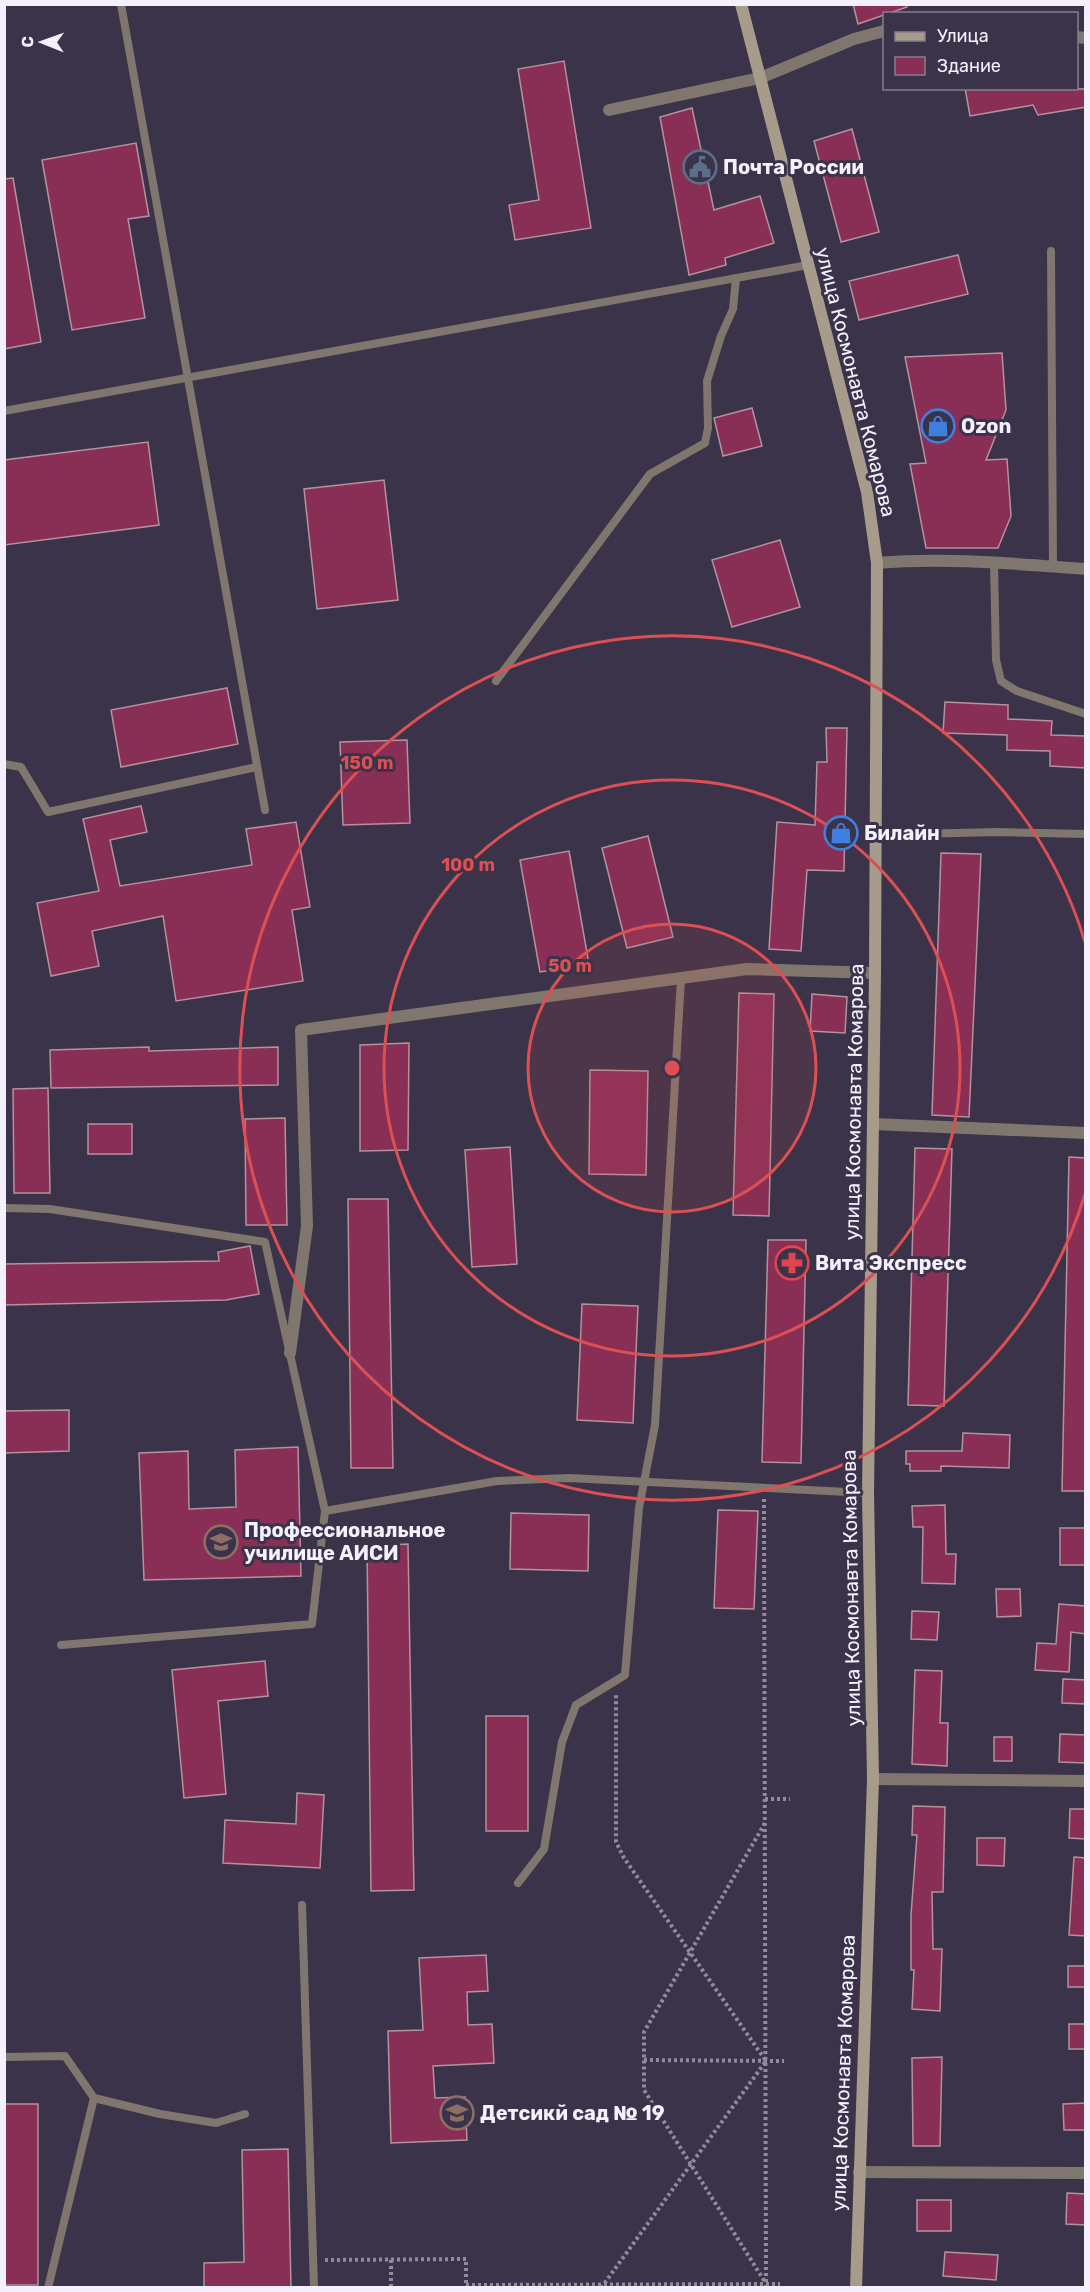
<svg xmlns="http://www.w3.org/2000/svg" width="1090" height="2292" font-family="Rubik,sans-serif">
<rect width="100%" height="100%" fill="#3b3349"/>
<g fill="#892f56" stroke="#b2939d" stroke-width="1.5">
<path d="M853 4H907V7L858 24Z"/>
<path d="M564 61 591 228 515 240 509 205 539 200 518 69Z"/>
<path d="M965 88 1086 89V107L1038 115 1033 105 970 116Z"/>
<path d="M692 108 714 210 760 196 774 243 725 258 726 265 689 275 660 117Z"/>
<path d="M852 129 879 232 841 242 814 141Z"/>
<path d="M136 143 149 216 128 219 145 318 72 330 42 160Z"/>
<path d="M13 178 41 342 4 349V179Z"/>
<path d="M958 255 968 294 859 320 849 281Z"/>
<path d="M1002 353 1006 410 986 460 1007 459 1011 516 998 548H926L910 464 926 463 905 357Z"/>
<path d="M752 408 762 446 723 456 714 418Z"/>
<path d="M148 442 159 525 4 545V460Z"/>
<path d="M384 480 398 600 317 609 304 489Z"/>
<path d="M780 540 800 607 732 627 712 560Z"/>
<path d="M227 688 238 744 121 767 111 710Z"/>
<path d="M945 702 1008 705V719L1052 721 1051 735 1086 736V768L1050 766V751L1007 750V735L943 733Z"/>
<path d="M826 728H847L844 871 807 870 801 951 769 949 777 822 815 825 817 762H827Z"/>
<path d="M407 740 410 823 343 825 340 742Z"/>
<path d="M141 806 147 832 110 840 120 886 252 865 246 829 296 822 310 907 292 910 303 981 176 1001 163 916 92 931 99 966 51 976 37 903 99 891 83 819Z"/>
<path d="M648 836 673 937 627 948 602 848Z"/>
<path d="M569 851 589 964 540 972 520 860Z"/>
<path d="M941 853 981 854 969 1117 932 1115Z"/>
<path d="M739 993 774 994 769 1216 733 1215Z"/>
<path d="M812 994 847 997 845 1033 810 1031Z"/>
<path d="M409 1043 408 1150 360 1151V1045Z"/>
<path d="M149 1047V1051L278 1047V1085L51 1088 50 1050Z"/>
<path d="M590 1070 648 1071 646 1175 589 1174Z"/>
<path d="M48 1088 50 1193H14L13 1089Z"/>
<path d="M285 1118 287 1225H246L245 1119Z"/>
<rect x="88" y="1124" width="44" height="30"/>
<path d="M510 1147 517 1264 472 1267 465 1150Z"/>
<path d="M915 1148 952 1149 944 1406 908 1405Z"/>
<path d="M1069 1157 1086 1158V1491H1062Z"/>
<path d="M348 1199H388L393 1468H351Z"/>
<path d="M768 1240H806L801 1463 762 1462Z"/>
<path d="M250 1246 259 1294 226 1300 4 1305V1264L219 1261 218 1252Z"/>
<path d="M582 1304 638 1306 633 1423 577 1420Z"/>
<path d="M69 1410V1451L4 1453V1411Z"/>
<path d="M963 1433 1010 1435 1009 1468 941 1466V1471H910V1464H906V1451H962Z"/>
<path d="M298 1447 301 1576 144 1580 139 1453 188 1451 189 1509 236 1507 235 1450Z"/>
<path d="M945 1505 946 1554H956L955 1584 922 1583 923 1527H913L912 1506Z"/>
<path d="M718 1510 758 1511 754 1609 714 1608Z"/>
<path d="M511 1513 589 1515 588 1571 510 1569Z"/>
<rect x="1060" y="1528" width="26" height="37"/>
<path d="M408 1544 414 1890 371 1891 367 1546Z"/>
<path d="M996 1589H1020L1021 1616 997 1617Z"/>
<path d="M1059 1604 1086 1606V1634L1071 1632 1069 1672 1035 1670 1037 1643 1056 1644Z"/>
<path d="M912 1611 939 1612 937 1640 911 1639Z"/>
<path d="M265 1661 268 1696 218 1701 226 1794 184 1798 172 1670Z"/>
<path d="M915 1670 942 1671 940 1723H948L947 1766 912 1764Z"/>
<path d="M1063 1679 1086 1680V1704L1062 1703Z"/>
<rect x="486" y="1716" width="42" height="115"/>
<path d="M1060 1734 1086 1735V1763L1059 1762Z"/>
<rect x="994" y="1737" width="18" height="24"/>
<path d="M297 1793 324 1795 320 1868 223 1863 225 1820 296 1824Z"/>
<path d="M913 1806 945 1807 943 1892H932L933 1949H942L940 2011 912 2009 914 1970H911V1915L917 1835H912Z"/>
<path d="M1070 1809H1086V1839L1069 1838Z"/>
<path d="M977 1838H1005L1004 1866 977 1865Z"/>
<path d="M1074 1857 1086 1858V1936L1069 1935Z"/>
<path d="M486 1955 488 1991 467 1992 468 2025 492 2024 494 2063 433 2066 435 2098 465 2097 467 2140 391 2143 388 2031 423 2030 419 1958Z"/>
<rect x="1068" y="1966" width="18" height="21"/>
<rect x="1069" y="2024" width="17" height="25"/>
<path d="M942 2057 940 2146H913L912 2058Z"/>
<path d="M1086 2103V2130H1064L1063 2104Z"/>
<rect x="4" y="2104" width="34" height="181"/>
<path d="M288 2149 291 2288H204V2263L244 2262 242 2150Z"/>
<path d="M1067 2193 1086 2194V2225L1066 2224Z"/>
<rect x="917" y="2200" width="34" height="31"/>
<path d="M945 2252 998 2255 996 2280 943 2276Z"/>
</g>
<g fill="none" stroke-linecap="round" stroke-linejoin="round">
<g stroke="#918b9d" stroke-width="4" stroke-dasharray="3 3" stroke-linecap="butt">
<path d="M764 1499 766 2288"/>
<path d="M765 1799H790"/>
<path d="M765 1823 644 2032V2090L765 2282"/>
<path d="M644 2060 784 2061"/>
<path d="M325 2260 466 2259V2285"/>
<path d="M391 2260V2288"/>
<path d="M466 2285 780 2284"/>
<path d="M601 2288 766 2061 624 1858 616 1842V1695"/>
</g>
<g stroke="#7f776d" stroke-width="8">
<path d="M121 4 265 810"/>
<path d="M1051 251 1053 567"/>
<path d="M4 411 808 265"/>
<path d="M994 562 996 660 1001 681 1017 691 1086 714"/>
<path d="M496 681 650 474 705 443 708 428 707 381 721 336 733 309 736 278"/>
<path d="M4 764 21 767 48 812 257 767"/>
<path d="M876 835 996 832 1086 834"/>
<path d="M4 1208 50 1209 265 1242 325 1511 497 1481 569 1478 868 1493"/>
<path d="M61 1645 312 1624 325 1511"/>
<path d="M518 1883 544 1849 562 1742 576 1705 625 1675 639 1508 655 1425 681 979"/>
<path d="M302 1905 314 2288"/>
<path d="M4 2057 65 2056 94 2098"/>
<path d="M48 2288 94 2098 160 2114 216 2123 245 2114"/>
</g>
<g stroke="#7f776d" stroke-width="12">
<path d="M1076 37 1086 38"/>
<path d="M609 110 760 78 854 39 884 31"/>
<path d="M877 563C947 557 1016 564 1086 569"/>
<path d="M873 1124 1086 1133"/>
<path d="M290 1353 307 1226 301 1030 747 969 875 973"/>
<path d="M873 1779 1086 1781"/>
<path d="M859 2172 1086 2173"/>
</g>
<path stroke="#a79b8b" stroke-width="12" d="M741 4 867 492 877 563 875 973 868 1493 873 1779 856 2288"/>
</g>
<circle cx="672" cy="1068" r="144" fill="#dc5053" fill-opacity=".12"/>
<g fill="none" stroke="#dc5053" stroke-width="3">
<circle cx="672" cy="1068" r="144"/>
<circle cx="672" cy="1068" r="288"/>
<path d="M1085 1194A432 432 0 1 1 1085 942"/>
</g>
<defs>
<symbol id="civic-ring" viewBox="-11 -11 22 22"><circle r="9.5" fill="#3b3349" stroke="#5c6f8a" stroke-width="1.5"/><path d="M-.6-6.5H3V-4.5H.6V-3L4-1V1h2V6H-6V1h2V-1L-.6-3ZM-1.2 2.5V6h2.4V2.5Z" fill="#5c6f8a"/></symbol>
<symbol id="shop-ring" viewBox="-11 -11 22 22"><circle r="9.5" fill="#3b3349" stroke="#3f7fe0" stroke-width="1.5"/><path d="M-5-2.5h2.3a2.7 3.5 0 0 1 5.4 0H5L5.5 6h-11ZM-1.5-2.5h3a1.5 2.3 0 0 0-3 0Z" fill="#3f7fe0"/></symbol>
<symbol id="pharmacy-ring" viewBox="-11 -11 22 22"><circle r="9.5" fill="#3b3349" stroke="#e0444e" stroke-width="1.5"/><path d="M-2-6h4v4h4v4h-4v4h-4v-4h-4v-4h4Z" fill="#e0444e"/></symbol>
<symbol id="university-ring" viewBox="-11 -11 22 22"><circle r="9.5" fill="#3b3349" stroke="#8d6e63" stroke-width="1.5"/><path d="M0-5L7-2L0 1L-7-2ZM-4 1L0 2.5L4 1V4Q0 6-4 4Z" fill="#8d6e63"/></symbol>
<symbol id="school-ring" viewBox="-11 -11 22 22"><circle r="9.5" fill="#3b3349" stroke="#8d6e63" stroke-width="1.5"/><path d="M0-5L7-2L0 1L-7-2ZM-4 1L0 2.5L4 1V4Q0 6-4 4Z" fill="#8d6e63"/></symbol>
</defs>
<g fill-rule="evenodd">
<use href="#civic-ring" x="681" y="148" width="38" height="38"/>
<use href="#shop-ring" x="919" y="407" width="38" height="38"/>
<use href="#shop-ring" x="822" y="814" width="38" height="38"/>
<use href="#pharmacy-ring" x="773" y="1244" width="38" height="38"/>
<use href="#university-ring" x="202" y="1523" width="38" height="38"/>
<use href="#school-ring" x="438" y="2094" width="38" height="38"/>
</g>
<g text-anchor="middle" stroke-width="6" stroke-linejoin="round" paint-order="stroke">
<g font-size="20" font-weight="bold" fill="#f4f0fe" stroke="#3b3349" text-anchor="start">
<text x="723" y="174">Почта России</text>
<text x="961" y="433">Ozon</text>
<text x="864" y="840">Билайн</text>
<text x="815" y="1270">Вита Экспресс</text>
<text x="244" y="1537">Профессиональное<tspan x="244" dy="23">училище АИСИ</tspan></text>
<text x="480" y="2120">Детсикй сад № 19</text>
</g>
<g font-size="20" fill="#f4f0fe" stroke="#3b3349">
<text transform="translate(856 382) rotate(76)" y="7">улица Космонавта Комарова</text>
<text transform="translate(854 1102) rotate(-89)" y="7">улица Космонавта Комарова</text>
<text transform="translate(851 1588) rotate(-91)" y="7">улица Космонавта Комарова</text>
<text transform="translate(843 2073) rotate(-88)" y="7">улица Космонавта Комарова</text>
</g>
</g>
<circle cx="672" cy="1068" r="9" fill="#dc5053" stroke="#3b3349" stroke-width="3"/>
<g font-size="18" text-anchor="middle" font-weight="bold" fill="#dc5053" stroke="#3b3349" stroke-width="6" stroke-linejoin="round" paint-order="stroke">
<text x="367" y="769">150 m</text>
<text x="468" y="871">100 m</text>
<text x="570" y="972">50 m</text>
</g>
<rect width="1090" height="2292" fill="none" stroke="#f4f0fe" stroke-width="12"/>
<rect x="883" y="12" width="195" height="78" fill="#3b3349" stroke="#857f91" stroke-width="1.5"/>
<rect x="895" y="32" width="30" height="9" fill="#a79b8b" stroke="#857f91" stroke-width="1.5"/>
<text x="937" y="42" font-size="18" fill="#f4f0fe">Улица</text>
<rect x="895" y="57" width="30" height="18" fill="#892f56" stroke="#857f91" stroke-width="1.5"/>
<text x="937" y="72" font-size="18" fill="#f4f0fe">Здание</text>
<g transform="translate(42 42) rotate(271)" stroke="#3b3349" stroke-width="4.5" paint-order="stroke">
<path d="M0-4.5L10 22L0 15L-10 22Z" fill="#f4f0fe"/>
<text y="-9" font-size="16" font-weight="bold" text-anchor="middle" fill="#f4f0fe">С</text>
</g>
</svg>
